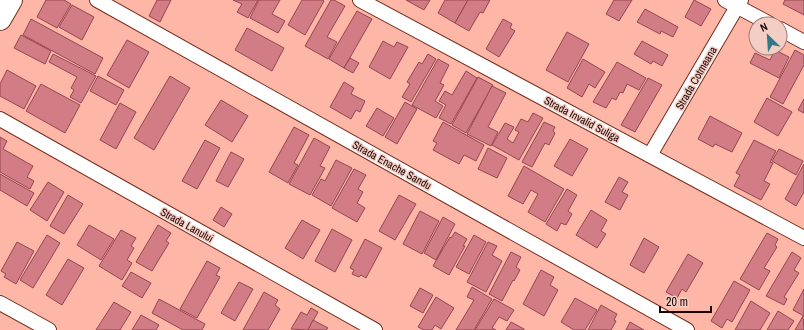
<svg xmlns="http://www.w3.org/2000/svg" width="804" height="330" font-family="'Archivo Narrow',sans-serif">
<rect width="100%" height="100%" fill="#feb7a6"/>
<g fill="#d27c85" stroke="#954650">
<path d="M46 0H64L71 4 57 28 37 17Z"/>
<path d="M157 0H171L160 22 149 16Z"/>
<path d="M233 0H258L248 18 237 12 242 4Z"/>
<path d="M259 0H280L272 14 285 21 278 33 250 18Z"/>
<path d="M302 0H322L324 1 305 35 288 25Z"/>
<path d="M331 0H334L345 6 327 37 337 42 328 59 305 46Z"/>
<path d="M406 0H430L424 10Z"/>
<path d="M445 0H468L455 23 438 13Z"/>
<path d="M468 0H490L483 13 480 12 469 31 455 23Z"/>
<path d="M614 0H632L619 21 606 14Z"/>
<path d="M694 0 711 9 701 26 685 17Z"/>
<path d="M785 0H804V15L783 4Z"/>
<path d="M72 5 94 17 82 40 59 27Z"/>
<path d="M645 9 678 27 673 37 661 31 660 34 637 22Z"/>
<path d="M357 11 372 19 344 68 329 59Z"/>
<path d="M31 19 103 58 95 74 23 35Z"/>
<path d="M503 19 512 24 510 28 515 31 499 57 486 49Z"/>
<path d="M247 28 284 48 272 71 235 50Z"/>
<path d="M567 32 589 44 568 82 546 70Z"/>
<path d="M21 35 51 51 45 64 14 48Z"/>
<path d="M127 40 149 52 129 88 107 75Z"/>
<path d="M383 41 394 47 397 42 408 47 390 79 369 67Z"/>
<path d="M642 41 668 55 662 66 653 61 651 64 634 54Z"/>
<path d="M775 50 789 57 779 78 750 63 755 53 770 60Z"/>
<path d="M795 50 804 55V65L783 104 770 97Z"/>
<path d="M53 54 96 76 81 103 70 97 74 90 71 88 77 77 49 62Z"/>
<path d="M428 54 436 59 411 102 402 97 410 84 407 82 419 62 422 64Z"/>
<path d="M350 58 359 63 353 73 344 68Z"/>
<path d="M438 59 449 65 440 83 444 85 435 101 443 106 436 118 412 105Z"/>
<path d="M583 59 605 72 595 88 589 84 582 97 567 88Z"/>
<path d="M617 62 646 78 639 90 627 84 623 93 620 92 616 100 612 98 606 108 593 102Z"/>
<path d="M7 70 36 86 24 109 0 96V84Z"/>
<path d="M466 71 477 78 451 124 439 118 446 105 439 101 445 91 452 95Z"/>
<path d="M98 76 124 90 116 105 90 91Z"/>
<path d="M170 76 190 88 154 150 134 138Z"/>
<path d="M478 77 493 85 466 133 452 125Z"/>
<path d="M648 78 662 85 635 132 621 125Z"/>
<path d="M344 82 354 88 351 94 365 101 360 112 356 110 351 119 330 107Z"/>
<path d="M41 84 80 105 65 133 26 111Z"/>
<path d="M492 86 506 93 488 127 498 132 491 146 467 134Z"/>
<path d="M767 98 792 112 778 136 754 122Z"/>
<path d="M804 99V113L798 110Z"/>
<path d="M221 100 248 116 232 142 205 125Z"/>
<path d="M405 102 417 109 397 144 385 137Z"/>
<path d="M120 103 136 112 116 149 100 140Z"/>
<path d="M377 108 394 118 383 136 366 126Z"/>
<path d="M533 113 543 118 519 160 492 145 505 123 514 127 507 139 513 143 519 132 515 130 521 119 528 122Z"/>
<path d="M710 116 742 133 732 152 715 144 713 147 698 139Z"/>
<path d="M443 122 484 145 476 161 464 155 459 164 433 150 437 143 433 141Z"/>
<path d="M544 122 555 127 553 131 555 133 549 145 545 143 532 167 522 162Z"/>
<path d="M294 127 309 135 294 163 298 165 288 183 269 172Z"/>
<path d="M0 137 7 141 3 149 33 166 27 177 34 181 30 189 0 172Z"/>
<path d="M314 138 330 147 320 166 325 168 310 195 289 184Z"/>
<path d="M570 139 588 149 572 176 554 166Z"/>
<path d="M205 140 220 148 197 189 182 181Z"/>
<path d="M754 140 776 151 770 162 773 163 764 181 770 184 761 200 734 186 740 175 736 173Z"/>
<path d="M488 148 507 158 497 178 478 169Z"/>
<path d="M779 149 803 161 796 175 772 161Z"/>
<path d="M231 152 244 159 228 187 216 181Z"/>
<path d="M336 160 352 168 331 206 312 195 321 179 325 181Z"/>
<path d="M804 164V192L796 206 785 199Z"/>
<path d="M524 166 564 189 545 222 528 212 538 194 531 190 523 204 508 196Z"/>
<path d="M354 169 366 175 358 189 363 192 357 203 365 208 357 222 332 208Z"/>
<path d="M0 174 34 193 27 206 0 190Z"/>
<path d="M619 177 628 182 622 192 628 195 620 210 605 202Z"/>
<path d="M48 182 64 192 47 221 30 210Z"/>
<path d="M567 189 577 195 568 211 572 214 566 225 561 223 557 231 546 224Z"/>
<path d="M68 195 83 204 64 234 50 226Z"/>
<path d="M399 195 416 204 395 240 379 231Z"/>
<path d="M221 207 232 214 224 227 213 220Z"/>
<path d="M591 210 607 220 601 231 606 234 597 248 576 235Z"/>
<path d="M420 211 439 221 422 254 403 244Z"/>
<path d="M443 217 455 224 436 260 424 253Z"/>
<path d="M302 220 320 230 303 259 285 248Z"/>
<path d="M89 225 114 239 101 260 77 245Z"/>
<path d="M158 225 171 233 166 241 169 243 152 271 136 262Z"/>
<path d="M332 229 352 240 335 272 315 261Z"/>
<path d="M121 230 136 238 131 246 134 248 127 260 132 263 122 280 99 266Z"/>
<path d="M455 232 467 239 463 246H465L449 275 433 266 450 237 451 238Z"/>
<path d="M767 233 778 239 775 245 777 247 764 268 770 271 759 290 740 279Z"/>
<path d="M47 235 60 243 33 288 20 280Z"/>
<path d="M474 235 486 242 469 274 456 267Z"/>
<path d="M644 238 659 247 644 273 630 265Z"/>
<path d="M365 239 382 248 366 278 361 275 359 277 352 274 354 270 350 268Z"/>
<path d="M17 242 34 251 16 284 4 277 6 274 1 271Z"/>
<path d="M488 242 497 246 492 255 502 261 486 292 467 282Z"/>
<path d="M511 252 521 257 516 267 520 270 514 281 513 280 502 301 489 294Z"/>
<path d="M792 252 801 258 794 270 799 273 784 297 787 299 784 305 766 296Z"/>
<path d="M688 254 703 263 686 292 682 289 677 298 666 292Z"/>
<path d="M68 259 84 268 62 305 46 295Z"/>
<path d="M207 261 220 268 216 275 220 277 197 318 180 309Z"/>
<path d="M541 270 554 277 550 285 558 290 544 316 523 304Z"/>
<path d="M131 272 151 283 142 298 122 286Z"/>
<path d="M734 281 750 290 732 322 727 319 722 328 711 321Z"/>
<path d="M239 282 253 289 235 321 221 313Z"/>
<path d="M472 287 492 299 474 330H456L474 300 467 297Z"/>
<path d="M420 288 433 295 423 313 410 306Z"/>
<path d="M804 289V316L793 310Z"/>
<path d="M264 292 278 300 275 305 280 309 268 330H243Z"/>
<path d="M436 297 454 308 441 329 435 325 432 330H424L418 327Z"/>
<path d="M575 298 597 310 585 330H574L561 322Z"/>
<path d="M159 299 205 324 202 330H183L152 313Z"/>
<path d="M494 299 514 310 507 321 499 317 492 328 496 330H475Z"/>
<path d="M751 301 770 313 760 330H735Z"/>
<path d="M114 302 131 312 120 330H96Z"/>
<path d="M601 305 617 314 614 320 616 321 611 330H588Z"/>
<path d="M311 308 318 312 308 330 291 329 301 312 307 315Z"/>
<path d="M778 311 794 321 788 330H767Z"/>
<path d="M141 315 159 325 156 330H132Z"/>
<path d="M803 316 804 330H795Z"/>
<path d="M313 320 328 328 326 330H308Z"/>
<path d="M511 322 524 329V330H506Z"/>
<path d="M630 322 644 330H626Z"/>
</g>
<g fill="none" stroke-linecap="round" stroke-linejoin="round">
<defs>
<g id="street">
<path d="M97 0 687 330"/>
<path d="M360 0 804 238"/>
<path d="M725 0 770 24"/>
<path d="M780 29 804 42"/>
<path d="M0 119 375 330"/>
<path d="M650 155 741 0"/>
<path d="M0 303 49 330"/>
</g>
<path id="primary" d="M0 19 11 0"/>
</defs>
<use href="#street" stroke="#772d1d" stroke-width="16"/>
<use href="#primary" stroke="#772d1d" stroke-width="24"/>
<use href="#street" stroke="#fff" stroke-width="14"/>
<use href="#primary" stroke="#fff" stroke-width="22"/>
</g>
<g text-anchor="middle" stroke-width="3" stroke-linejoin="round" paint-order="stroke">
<g font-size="11" fill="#1e0200" stroke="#f3cec5">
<text transform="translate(696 78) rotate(-60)" y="4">Strada Cotmeana</text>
<text transform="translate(582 119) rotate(28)" y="4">Strada Invalid Suliga</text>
<text transform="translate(392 165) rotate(29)" y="4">Strada Enache Sandu</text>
<text transform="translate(187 225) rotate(29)" y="4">Strada Lanului</text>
</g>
</g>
<g transform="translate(768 36) rotate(335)"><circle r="19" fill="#f3cec5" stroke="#9e7c76"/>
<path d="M0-3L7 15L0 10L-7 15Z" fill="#337886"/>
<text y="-6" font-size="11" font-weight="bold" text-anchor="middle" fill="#1e0200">N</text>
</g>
<path d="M660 306v6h51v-6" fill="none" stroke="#1e0200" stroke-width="2"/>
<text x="666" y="306" font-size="12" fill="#1e0200" stroke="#f3cec5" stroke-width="3" paint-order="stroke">20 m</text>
</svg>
